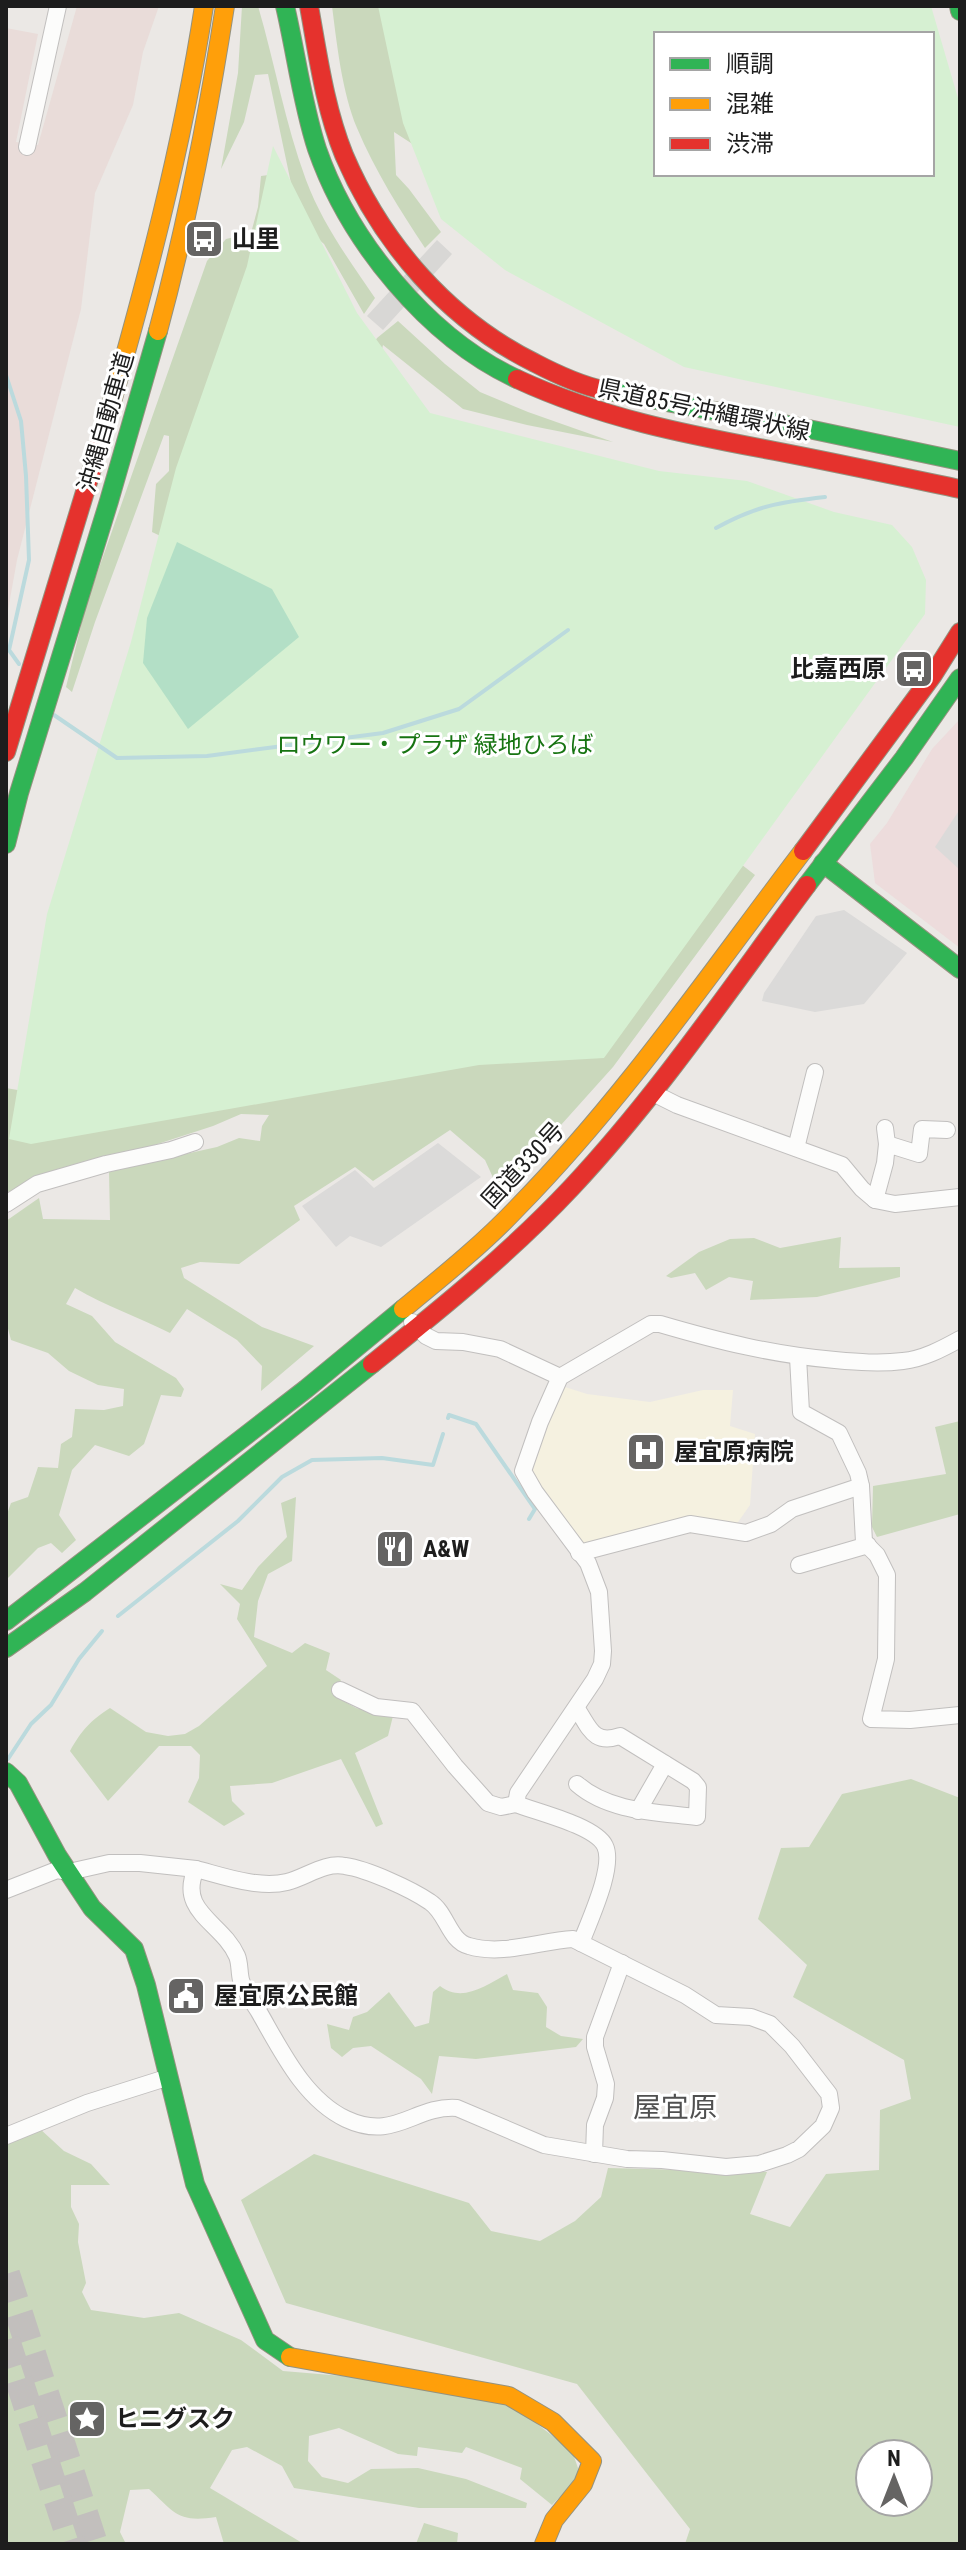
<svg xmlns="http://www.w3.org/2000/svg" width="966" height="2550" font-family="'Roboto Condensed','Noto Sans JP',sans-serif">
<rect width="100%" height="100%" fill="#ebe8e5"/>
<path fill="#eddcdc" d="M960 719V948L875 883 870 844 887 823 932 749Z"/>
<path fill="#f5f1e0" d="M565 1387 587 1394 650 1402 703 1390H733L730 1426 755 1434 750 1505 736 1525 582 1547 536 1482 533 1470 545 1425Z"/>
<path fill="#e9dcd9" d="M77 6H159L143 52 133 105 95 193 81 309 17 560 6 621V28L38 34 16 142 38 145Z"/>
<g fill="#cad8bc" fill-rule="evenodd">
<path d="M242 6H258C275 64 285 123 306 180 322 223 349 260 375 298L364 314 324 244 306 228 171 541 152 532 156 484 169 471V436L164 435 95 622 72 692 66 687 86 605 207 261 226 239 251 233 258 207 261 176 276 174 292 188 268 74 255 75 244 122 221 169 238 73Z"/>
<path d="M332 6H528L414 145 394 132 396 175 409 189 441 232 425 248C400 210 375 171 357 128 342 92 337 45 332 6Z"/>
<path d="M398 321 445 364 480 392 528 412 613 442 527 425 463 409 383 345 374 383 366 358 377 338Z"/>
<path d="M737 861 755 875 613 1067 500 1193 485 1160 450 1130 373 1181 355 1167 294 1206 300 1220 239 1264 200 1262 181 1268 184 1278 262 1327 314 1346 261 1391 262 1366 237 1340 187 1309 170 1333C138 1317 106 1306 75 1288L66 1304 92 1316 115 1342 176 1378 184 1389 181 1397 161 1395 144 1444 129 1456 95 1445 72 1470 59 1515 76 1540 62 1553 51 1543 38 1548 6 1580V1517L11 1503 28 1497 38 1467 58 1468 61 1444 72 1437 75 1409 104 1410 123 1406 124 1389 98 1385 69 1371 48 1353 11 1340 6 1321V1221L39 1198 43 1219 110 1220 109 1171 217 1147 239 1138 260 1141 262 1126 269 1115 241 1114 213 1126 133 1152 57 1170 6 1193V1088L29 1092Z"/>
<path d="M841 1237 839 1268 900 1267V1277L817 1297 750 1300 753 1281 729 1277 706 1290 695 1273 671 1278 666 1276 699 1252 730 1239 754 1238 780 1248Z"/>
<path d="M960 1421V1514L877 1537 872 1527 873 1486 946 1474 935 1427Z"/>
<path d="M296 1497 292 1561 268 1574 258 1601 254 1637 292 1653 305 1643 330 1653 326 1670 341 1680 333 1695 356 1708 393 1716 388 1736 355 1753 383 1824 376 1827 341 1759 272 1783 230 1786 232 1801 245 1814 224 1826 188 1802 199 1778 200 1755 191 1746H159L108 1801 70 1751C81 1731 91 1720 110 1708L146 1732 168 1736 185 1734 199 1726 267 1666 237 1619 240 1604 220 1584 242 1590 258 1567 287 1537 281 1503Z"/>
<path d="M911 1779 960 1798V2544H685L690 2529 577 2384 286 2303 241 2200 314 2154 469 2203 491 2231 540 2241 575 2221 601 2197 608 2168 767 2172 750 2214 790 2227 826 2174 879 2170 880 2110 911 2099 904 2060 793 1997 807 1965 758 1919 781 1848 809 1847 842 1794ZM870 2454H918V2502H870Z"/>
<path d="M507 1974 513 1990 538 1993 547 2007 546 2027 561 2036 583 2039 576 2047 476 2059 439 2056 432 2094 421 2079 371 2046 353 2048 342 2057 331 2048 327 2024 349 2030 353 2017 367 2012 389 1992 415 2027 429 2023 433 1992 440 1986C462 2003 485 1986 507 1974Z"/>
<path d="M39 2128 64 2151 91 2164 110 2185H71V2207L79 2224 78 2242 86 2283 82 2292 91 2310 144 2318 179 2313 241 2340 283 2371 379 2379 514 2406 572 2451 578 2468 577 2479 552 2505 520 2479 522 2468 466 2447 462 2453 418 2447 417 2456 398 2454 339 2428 309 2436 308 2461 322 2477 348 2483 371 2469 418 2468 466 2479 527 2503 526 2508H419L294 2488 282 2466 247 2447 232 2450 210 2488 304 2544H224L216 2517C178 2523 175 2513 149 2489L130 2490 120 2532 126 2544H6V2144Z"/>
<path d="M424 2523 458 2533 457 2544H416Z"/>
</g>
<g fill="#d6f0d2" fill-rule="evenodd">
<path d="M378 6H931L960 105V427L684 367 505 270 441 219 403 123ZM656 34H932V174H656Z"/>
<path d="M273 146 357 313 430 413 659 471 747 481 834 512 892 525 912 547 926 580 925 614 604 1058 479 1065 31 1144 9 1139 47 914 131 642 176 468 247 266Z"/>
</g>
<path fill="#b3dfc6" d="M177 542 272 589 299 637 188 729 143 663 147 618Z"/>
<g fill="#dbdad9">
<path d="M960 809V870L935 847Z"/>
<path d="M844 910 907 953 864 1004 815 1012 762 1001 764 993 816 916Z"/>
<path d="M438 1143 481 1177 381 1247 350 1236 336 1247 302 1206 355 1170 374 1188Z"/>
</g>
<path fill="#d8d7d5" d="M437 240 452 254 383 330 367 316Z"/>
<g fill="none" stroke-linecap="round" stroke-linejoin="round">
<g stroke="#bbdadd" stroke-width="4">
<path d="M6 375 21 421 26 476 29 560 9 650 19 664"/>
<path d="M716 528C756 506 780 502 825 497"/>
<path d="M54 715 117 758 207 756 383 733 459 709 568 630"/>
<path d="M448 1418 449 1415 476 1424 535 1509 529 1519"/>
<path d="M118 1616 238 1521 282 1477 312 1460 382 1458 433 1465 443 1434"/>
<path d="M8 1759 31 1724 51 1705 79 1659 102 1631"/>
</g>
<g stroke="#c2bfbd" stroke-width="28" stroke-dasharray="28 14" stroke-linecap="butt">
<path d="M6 2274 94 2544"/>
<path d="M6 2340 72 2544"/>
</g>
<defs>
<g id="street">
<path d="M27 147 58 6"/>
<path d="M653 1093 677 1105 842 1165 862 1189 875 1200 895 1204 960 1197"/>
<path d="M885 1128 887 1144"/>
<path d="M796 1148 815 1072"/>
<path d="M875 1200 885 1163 887 1144 919 1154 922 1129 947 1130"/>
<path d="M6 1204 37 1184 106 1164 171 1150 195 1142"/>
<path d="M412 1322 426 1336 436 1341 463 1342 500 1349 560 1377"/>
<path d="M861 1486 864 1542 877 1555 887 1575 886 1659 871 1719 910 1720 960 1715"/>
<path d="M579 1553 690 1524 746 1533 771 1524 792 1509 861 1486 858 1473 839 1433 801 1412 798 1357"/>
<path d="M799 1565 868 1545"/>
<path d="M340 1690 376 1707 412 1711 455 1766 488 1803 501 1807 516 1804"/>
<path d="M577 1709C590 1728 593 1745 620 1736L693 1781 698 1787 697 1817C656 1812 609 1812 577 1784"/>
<path d="M638 1811 665 1764"/>
<path d="M196 1869C223 1876 259 1889 287 1882 307 1877 324 1862 345 1866 367 1869 411 1889 430 1902 447 1913 449 1941 469 1946 502 1956 540 1941 573 1939L581 1943"/>
<path d="M6 1890 57 1870 69 1872 109 1863H140L196 1869C177 1912 222 1922 237 1956 240 1963 239 1972 241 1980 244 1991 253 2002 259 2012 281 2050 304 2099 346 2119 395 2142 414 2105 457 2108L544 2145 627 2159 662 2160 726 2167 759 2164 787 2155 799 2149 823 2126 831 2108 829 2094 792 2046 770 2024 751 2017 716 2015 685 1995 581 1943C589 1921 615 1867 605 1846 596 1826 537 1812 516 1804L518 1793 595 1679 602 1664 603 1651 599 1592 588 1563 535 1492 523 1471 540 1422 560 1377 651 1324H660C718 1341 774 1355 835 1360 857 1362 880 1364 903 1361 923 1359 942 1349 960 1339"/>
<path d="M6 2136 87 2103 169 2077"/>
<path d="M594 2154 595 2125 605 2098 606 2084 595 2047V2037L622 1963"/>
</g>
<g id="fast">
<path d="M285 6C296 53 302 103 317 149 349 241 428 338 517 379"/>
<path d="M959 6 960 11"/>
<path d="M603 390 799 427 960 461"/>
<path d="M6 844 19 793 109 501 158 331"/>
<path d="M823 863 960 969"/>
<path d="M807 885 904 758 960 678"/>
<path d="M6 1621 306 1389 403 1309"/>
<path d="M6 1648 85 1592 372 1364"/>
<path d="M6 1772 18 1783 57 1855 92 1908 134 1949 146 1985 195 2184 265 2340 290 2357"/>
</g>
<g id="slow">
<path d="M158 331C187 224 208 115 225 6"/>
<path d="M105 426C145 287 182 149 204 6"/>
<path d="M403 1309C442 1277 483 1244 517 1208 624 1099 711 972 803 851"/>
<path d="M290 2357 509 2396 553 2422 592 2461 583 2484 554 2520 544 2544"/>
</g>
<g id="jam">
<path d="M309 6C318 56 325 108 344 155 382 244 448 320 535 363 556 374 580 385 603 390"/>
<path d="M517 379C601 418 684 434 775 451 837 463 898 476 960 489"/>
<path d="M6 752 105 426"/>
<path d="M803 851 933 675 960 632"/>
<path d="M372 1364C442 1308 511 1252 572 1187 659 1094 731 987 807 885"/>
</g>
</defs>
<use href="#street" stroke="#c1bfbe" stroke-width="18"/>
<use href="#fast" stroke="#94927f" stroke-width="20"/>
<use href="#slow" stroke="#94927f" stroke-width="20"/>
<use href="#jam" stroke="#94927f" stroke-width="20"/>
<use href="#street" stroke="#fcfcfb" stroke-width="16"/>
<use href="#fast" stroke="#30b455" stroke-width="18"/>
<use href="#slow" stroke="#ff9f0a" stroke-width="18"/>
<use href="#jam" stroke="#e5322d" stroke-width="18"/>
</g>
<defs>
<symbol id="bus-square" viewBox="-11 -11 22 22"><rect x="-9" y="-9" width="18" height="18" rx="4" fill="#656463" stroke="#fff"/><path d="M-5-6H5V4H4V6H2V4H-2V6H-4V4H-5ZM-3.5-4V0h7V-4ZM-3.5 1.2v1.5H-2V1.2ZM2 1.2v1.5H3.5V1.2Z" fill="#fff"/></symbol>
<symbol id="hospital-square" viewBox="-11 -11 22 22"><rect x="-9" y="-9" width="18" height="18" rx="4" fill="#656463" stroke="#fff"/><path d="M-5-5h3v3.5h4V-5h3V5h-3V1.5h-4V5h-3Z" fill="#fff"/></symbol>
<symbol id="restaurant-square" viewBox="-11 -11 22 22"><rect x="-9" y="-9" width="18" height="18" rx="4" fill="#656463" stroke="#fff"/><path d="M-5-6h1v4h1v-4h1v4h1v-4h1v5L-1.5 .5V6h-2V.5L-5-1ZM5-6V6H3V1.5H1.5Q1.5-4 5-6Z" fill="#fff"/></symbol>
<symbol id="civic-square" viewBox="-11 -11 22 22"><rect x="-9" y="-9" width="18" height="18" rx="4" fill="#656463" stroke="#fff"/><path d="M-.6-6.5H3V-4.5H.6V-3L4-1V1h2V6H-6V1h2V-1L-.6-3ZM-1.2 2.5V6h2.4V2.5Z" fill="#fff"/></symbol>
<symbol id="sight-square" viewBox="-11 -11 22 22"><rect x="-9" y="-9" width="18" height="18" rx="4" fill="#656463" stroke="#fff"/><path d="M0-6L1.8-2.2L6-1.7L2.9 1.2L3.7 5.4L0 3.3L-3.7 5.4L-2.9 1.2L-6-1.7L-1.8-2.2Z" fill="#fff"/></symbol>
</defs>
<g fill-rule="evenodd">
<use href="#bus-square" x="182" y="217" width="44" height="44"/>
<use href="#bus-square" x="892" y="647" width="44" height="44"/>
<use href="#hospital-square" x="624" y="1430" width="44" height="44"/>
<use href="#restaurant-square" x="373" y="1527" width="44" height="44"/>
<use href="#civic-square" x="164" y="1974" width="44" height="44"/>
<use href="#sight-square" x="65" y="2397" width="44" height="44"/>
</g>
<g text-anchor="middle" stroke-width="6" stroke-linejoin="round" paint-order="stroke">
<g font-size="24" font-weight="bold" fill="#1d1d1d" stroke="#fff" text-anchor="start">
<text x="232" y="247">山里</text>
<text x="886" y="677" text-anchor="end">比嘉西原</text>
<text x="674" y="1460">屋宜原病院</text>
<text x="423" y="1557">A&amp;W</text>
<text x="214" y="2004">屋宜原公民館</text>
<text x="115" y="2427">ヒニグスク</text>
</g>
<g font-size="24" fill="#1d1d1d" stroke="#fff">
<text transform="translate(704 410) rotate(12)" y="8">県道85号沖縄環状線</text>
<text transform="translate(106 422) rotate(-74)" y="8">沖縄自動車道</text>
<text transform="translate(523 1165) rotate(-47)" y="8">国道330号</text>
</g>
<g font-size="24" fill="#177412" stroke="#fff">
<text x="435" y="753">ロウワー・プラザ 緑地ひろば</text>
</g>
<g font-size="28" fill="#505050" stroke="#fff">
<text x="675" y="2117">屋宜原</text>
</g>
</g>
<rect width="966" height="2550" fill="none" stroke="#1d1d1d" stroke-width="16"/>
<rect x="654" y="32" width="280" height="144" fill="#ffffff" stroke="#a5a5a5" stroke-width="2"/>
<rect x="670" y="58" width="40" height="12" fill="#30b455" stroke="#a5a5a5" stroke-width="2"/>
<text x="726" y="72" font-size="24" fill="#1d1d1d">順調</text>
<rect x="670" y="98" width="40" height="12" fill="#ff9f0a" stroke="#a5a5a5" stroke-width="2"/>
<text x="726" y="112" font-size="24" fill="#1d1d1d">混雑</text>
<rect x="670" y="138" width="40" height="12" fill="#e5322d" stroke="#a5a5a5" stroke-width="2"/>
<text x="726" y="152" font-size="24" fill="#1d1d1d">渋滞</text>
<g transform="translate(894 2478)"><circle r="38" fill="#ffffff" stroke="#a5a5a5" stroke-width="2"/>
<path d="M0-6L14 30L0 20L-14 30Z" fill="#656463"/>
<text y="-12" font-size="22" font-weight="bold" text-anchor="middle" fill="#1d1d1d">N</text>
</g>
</svg>
